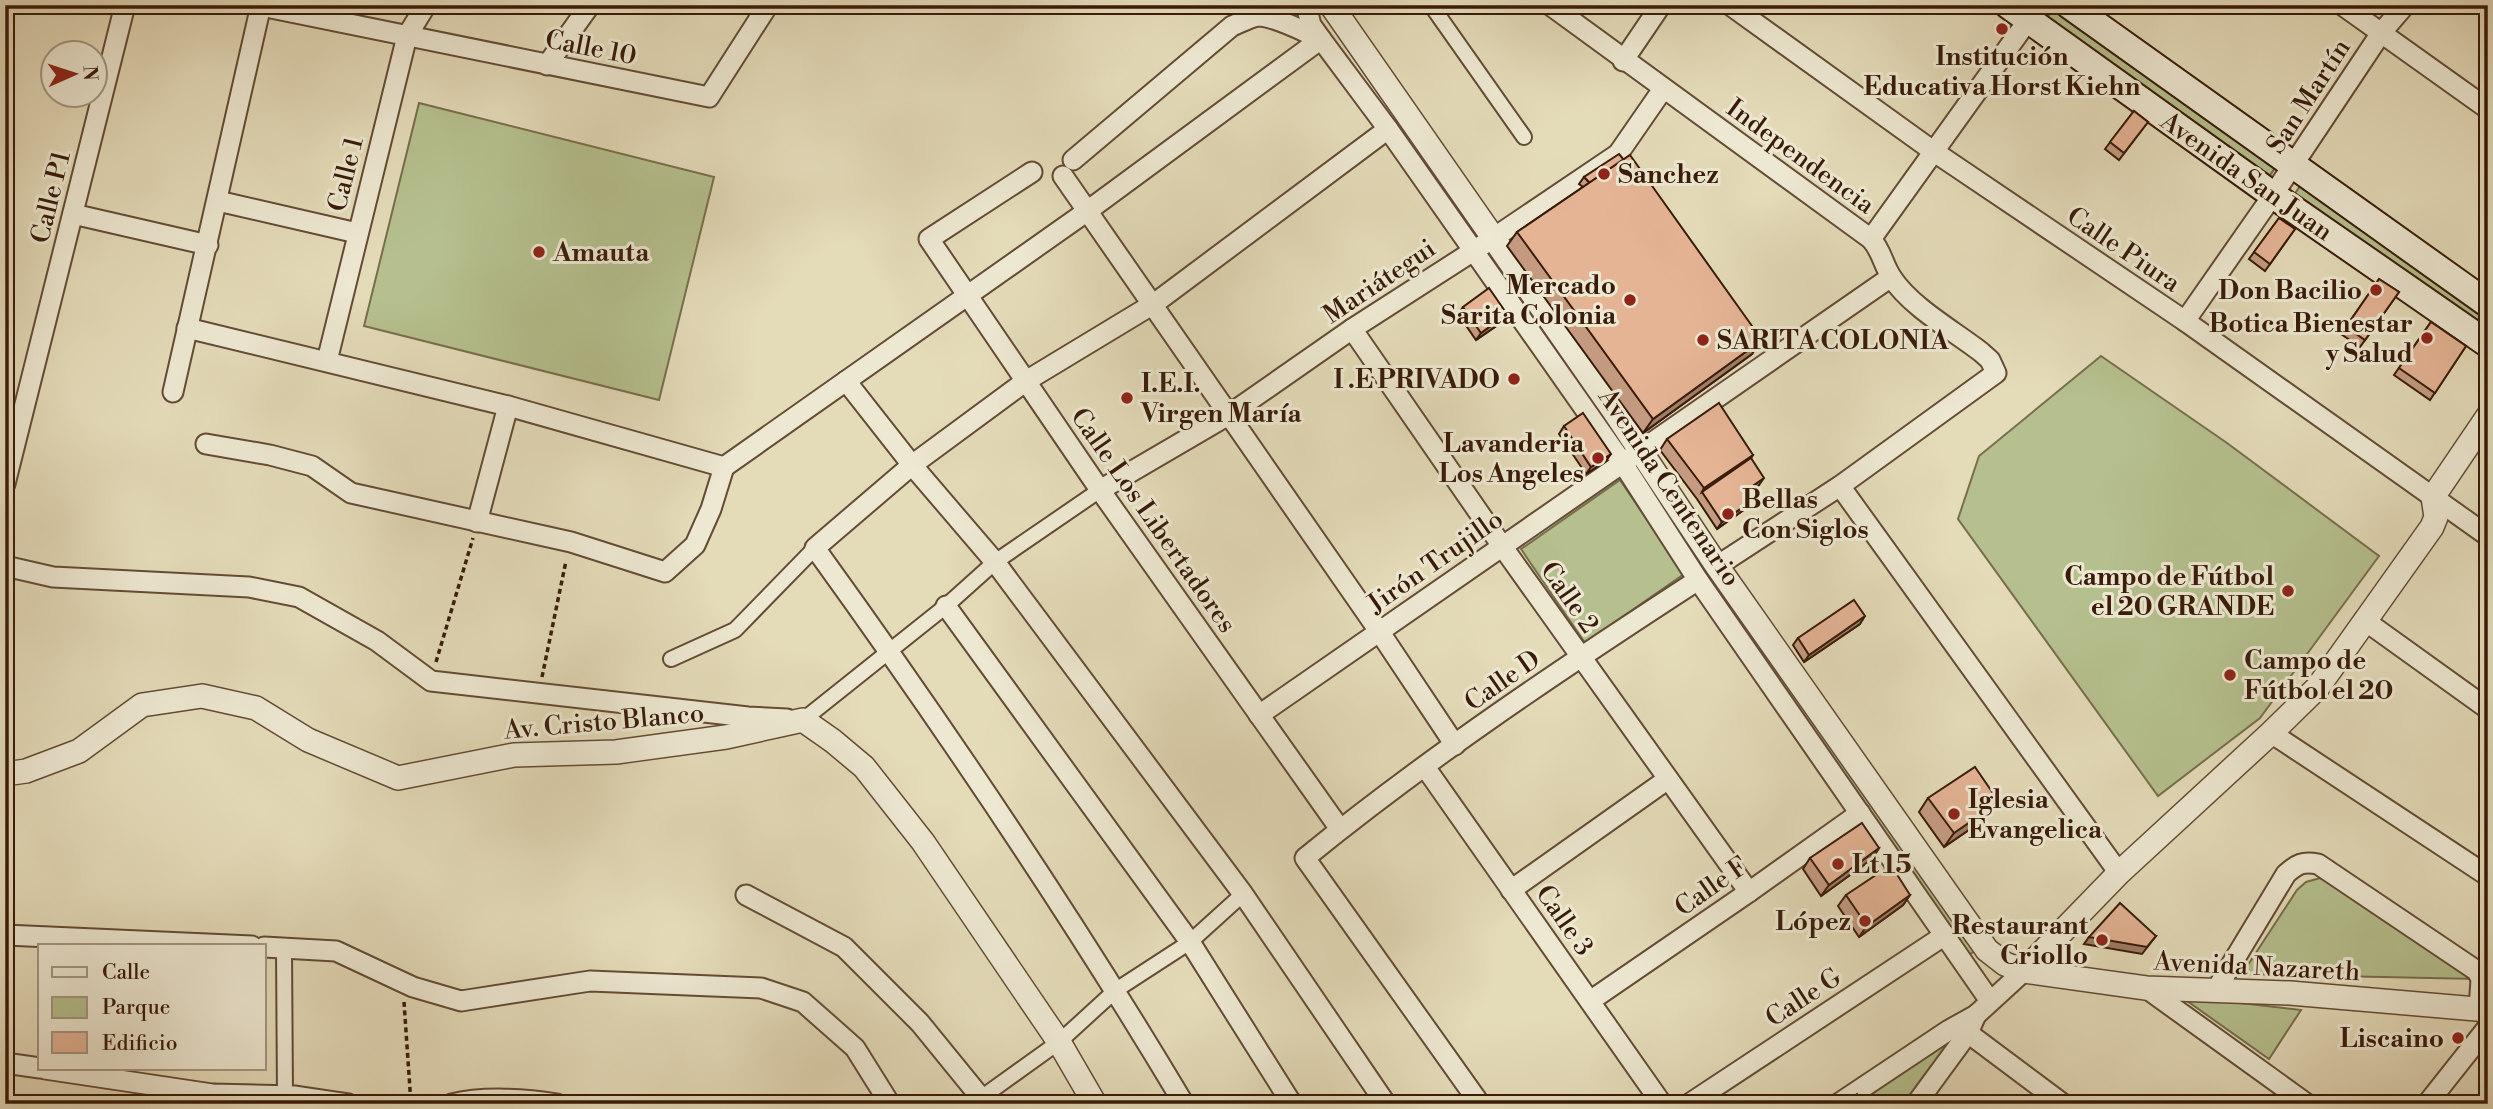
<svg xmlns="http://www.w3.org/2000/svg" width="2493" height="1109" font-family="'Libre Bodoni',serif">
<rect width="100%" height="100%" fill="#e4dbb9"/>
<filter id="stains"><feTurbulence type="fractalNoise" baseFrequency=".00286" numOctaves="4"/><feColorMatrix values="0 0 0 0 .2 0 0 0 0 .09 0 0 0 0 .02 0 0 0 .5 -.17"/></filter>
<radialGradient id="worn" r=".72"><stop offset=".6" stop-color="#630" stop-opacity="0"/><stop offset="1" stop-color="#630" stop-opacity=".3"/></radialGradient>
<g fill="#b5c08e" stroke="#776e4c" stroke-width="2">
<path d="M2055 7 2273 163 2275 168 2268 178 2047 18Z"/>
<path d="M419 103 714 177 659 400 364 326Z"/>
<path d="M2302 183 2488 315V341L2294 195Z"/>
<path d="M2101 356 2227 443 2379 556 2260 718 2158 796 1958 519 1979 456Z"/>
<path d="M1620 480 1684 574 1585 643 1521 549Z"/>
<path d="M1720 582 1978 949 1967 956 1708 589Z"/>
<path d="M2320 878 2337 885 2476 979 2242 974 2297 890 2306 882Z"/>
<path d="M2180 996 2301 1010 2269 1059Z"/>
<path d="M1950 1040 1954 1043 1902 1104H1850Z"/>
</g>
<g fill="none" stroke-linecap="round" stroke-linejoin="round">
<defs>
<g id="pedestrian">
<path d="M1431 5 1524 137"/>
<path d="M671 659 735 630 815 548"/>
<path d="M803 720 946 606 995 562 1100 490"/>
<path d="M284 948 285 1096"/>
<path d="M974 1103 1059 1042 1116 990 1190 942 1243 894"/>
</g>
<g id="minor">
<path d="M256 5 709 97 768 5"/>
<path d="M1306 5 1311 25 1321 39 1388 129 1622 462 1698 580 1990 1001"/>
<path d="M1550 5 1871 239C1882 251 1883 265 1892 278 1911 307 1954 331 1981 352L1990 360 1996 373 1840 486 1717 566"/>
<path d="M1730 5 1933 151 2185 321 2488 536"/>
<path d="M2342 5 2488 109"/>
<path d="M1623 61 1661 5"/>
<path d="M547 65 590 5"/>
<path d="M1032 172 929 239 1100 490 1340 829"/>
<path d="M1063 176 1379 631 1455 745"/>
<path d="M218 201 357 233"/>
<path d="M73 214 208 245"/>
<path d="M1871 239 2039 5"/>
<path d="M2185 321 2273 195 2381 33 2405 5"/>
<path d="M187 328 508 406 724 467 1086 212 1321 39C1304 32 1276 16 1258 16 1250 17 1240 23 1232 26L1073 160"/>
<path d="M1352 329 1502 546 1749 892"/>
<path d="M327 361 407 36 426 5"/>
<path d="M846 381 912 465 995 562 1243 894 1386 1104"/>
<path d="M173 392 261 5"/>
<path d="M206 444 270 455 312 466 351 493 571 542 665 572 695 545 711 509 724 467"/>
<path d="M5 484 125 5"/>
<path d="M1840 486 2119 873"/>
<path d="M1100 490 1230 414 1352 329 1492 239 1618 154 1663 89"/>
<path d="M477 522 508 406"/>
<path d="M5 566 53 577 249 587 299 597 377 641 431 681 748 717 787 719"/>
<path d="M946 606 1190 942 1292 1104"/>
<path d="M2364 620 2488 709"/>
<path d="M1259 715 1891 277"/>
<path d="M2271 733 2488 876"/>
<path d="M1425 767 1662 1104"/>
<path d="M1511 890 1668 779"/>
<path d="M746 895 844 947 920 1023 986 1104"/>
<path d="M5 935 252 946"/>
<path d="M264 947 336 951 413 987 461 1001 590 981 761 988 803 1002 855 1048 890 1104"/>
<path d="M2146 988 2307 1104"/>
<path d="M2216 990 2286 874C2297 864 2303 861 2318 864L2477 971 2481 979 2479 1010"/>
<path d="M1590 1001 1749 892 1860 813"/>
<path d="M1968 1033 2063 1104"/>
<path d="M5 1063 40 1068"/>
<path d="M45 1069 212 1094 294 1096 348 1104"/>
<path d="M452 1104C483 1096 526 1099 557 1104"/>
<path d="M1184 1104C1070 913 945 728 815 548L912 465 1026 381 1155 303 1388 129"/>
<path d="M1480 1104 1305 858C1429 757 1564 667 1698 580"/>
<path d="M1689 1104 1945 935"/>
<path d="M1838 1104 1949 1030 1976 1015"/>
<path d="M1916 1104 1968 1033 1976 1015 2024 971"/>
<path d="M2427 1104 2488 1027"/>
</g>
<g id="tertiary">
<path d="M1331 5 1614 411 1717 566 1987 950 2005 964 2024 971 2146 988 2290 993 2488 1010"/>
<path d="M5 774 26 771 79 751 142 705 202 696 256 708 308 740 398 778 514 755 616 752 726 737 803 720 833 741 864 767 923 842 1059 1042 1095 1104"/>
<path d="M2024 971 2119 873 2271 733 2318 687 2432 527 2436 517 2433 497 2488 416"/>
</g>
<g id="secondary">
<path d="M2008 5 2273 195 2488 344"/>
<path d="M2069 5 2488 304"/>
</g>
</defs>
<use href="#pedestrian" stroke="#644b35" stroke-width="18"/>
<use href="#minor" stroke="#644b35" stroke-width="23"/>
<use href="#tertiary" stroke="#644b35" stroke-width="26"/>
<use href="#secondary" stroke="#391b09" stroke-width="30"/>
<g stroke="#391b09" stroke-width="3.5" stroke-dasharray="5 3.5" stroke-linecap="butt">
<path d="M436 662 473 538"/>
<path d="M542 677 566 561"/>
<path d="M404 1002 411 1104"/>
</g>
<use href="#pedestrian" stroke="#ede8d2" stroke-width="14"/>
<use href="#minor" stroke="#ede8d2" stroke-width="19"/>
<use href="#tertiary" stroke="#ede8d2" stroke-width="23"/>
<use href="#secondary" stroke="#ede8d2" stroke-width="26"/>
</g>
<g fill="#c49b80" stroke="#391b09" stroke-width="2">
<path d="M2134 111 2148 122 2119 160 2105 149Z"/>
<path d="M1584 177 1752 354 1643 433 1507 246 1517 232 1583 187 1579 184Z"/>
<path d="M2279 218 2295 229 2265 271 2249 259Z"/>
<path d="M2379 279 2399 292 2360 347 2341 334Z"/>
<path d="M1463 307 1507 314 1502 322 1476 340 1458 314Z"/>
<path d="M2431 322 2466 346 2430 400 2394 375Z"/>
<path d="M1564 426 1606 461 1586 474 1559 434Z"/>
<path d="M1667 439 1753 455 1751 458 1759 485 1745 494V509L1717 529 1697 499 1660 450Z"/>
<path d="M1860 624 1804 662 1793 645 1798 638Z"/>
<path d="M1928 798 1999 802 1989 816 1944 847 1919 812Z"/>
<path d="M1879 848 1872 859 1821 896 1803 869 1810 858Z"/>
<path d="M1846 895H1910L1903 905 1859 937 1838 906Z"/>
</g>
<g fill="#a07e68" stroke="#391b09" stroke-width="2">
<path d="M1507 314 1502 322 1476 340 1481 333Z"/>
<path d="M1762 340 1752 354 1643 433 1653 419Z"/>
<path d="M1611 454 1606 461 1586 474 1591 467Z"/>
<path d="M1753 455 1746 465 1702 492 1704 488Z"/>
<path d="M1764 478 1759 485 1739 499 1744 492Z"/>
<path d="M1750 502 1745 509 1717 529 1722 522Z"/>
<path d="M1865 616 1860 624 1804 662 1809 655Z"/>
<path d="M1999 802 1989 816 1944 847 1954 833Z"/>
<path d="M1879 848 1872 859 1821 896 1829 885Z"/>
<path d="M1910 895 1903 905 1859 937 1867 926Z"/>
<path d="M2156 936 2142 954 2084 944 2089 937Z"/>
</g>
<g fill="#e4b495" stroke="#391b09" stroke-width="2">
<path d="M2134 111 2148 122 2124 153 2110 142Z"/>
<path d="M1619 154 1624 160 1590 183 1584 177Z"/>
<path d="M1630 155 1762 340 1653 419 1517 232Z"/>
<path d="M2279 218 2295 229 2270 264 2254 252Z"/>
<path d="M2379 279 2399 292 2365 340 2346 327Z"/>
<path d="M1489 288 1507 314 1481 333 1463 307Z"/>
<path d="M2431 322 2466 346 2435 393 2399 368Z"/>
<path d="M1719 403 1753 455 1704 488 1667 439Z"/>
<path d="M1583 413 1611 454 1591 467 1564 426Z"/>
<path d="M1751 458 1764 478 1744 492 1750 502 1722 522 1702 492Z"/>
<path d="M1854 600 1865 616 1809 655 1798 638Z"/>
<path d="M1975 767 1999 802 1954 833 1928 798Z"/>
<path d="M1862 823 1879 848 1829 885 1810 858Z"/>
<path d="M1891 865 1910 895 1867 926 1846 895Z"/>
<path d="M2120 903 2156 936 2147 947 2089 937Z"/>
<path d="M1857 1094 1865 1104H1843Z"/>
</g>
<g fill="#8f2418" stroke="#ede8d2" stroke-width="2.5">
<circle cx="2002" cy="29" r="7"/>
<circle cx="1604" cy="174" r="7"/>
<circle cx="539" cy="252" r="7"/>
<circle cx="2376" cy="290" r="7"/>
<circle cx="1630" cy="300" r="7"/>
<circle cx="2427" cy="338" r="7"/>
<circle cx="1703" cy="340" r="7"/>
<circle cx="1514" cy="379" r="7"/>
<circle cx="1127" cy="398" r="7"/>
<circle cx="1598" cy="458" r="7"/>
<circle cx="1728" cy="514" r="7"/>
<circle cx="2288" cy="591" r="7"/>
<circle cx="2230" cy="675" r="7"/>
<circle cx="1954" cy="814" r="7"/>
<circle cx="1838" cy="864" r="7"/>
<circle cx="1865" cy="921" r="7"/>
<circle cx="2102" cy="940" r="7"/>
<circle cx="2458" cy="1038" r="7"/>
</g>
<g text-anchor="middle" stroke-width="6" stroke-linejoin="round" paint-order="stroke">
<g font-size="26" fill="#391b09" stroke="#ede8d2">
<text transform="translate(591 47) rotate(11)" y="9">Calle 10</text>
<text transform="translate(2308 96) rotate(-57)" y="9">San Martín</text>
<text transform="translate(1801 156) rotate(36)" y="9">Independencia</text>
<text transform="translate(345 174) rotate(-76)" y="9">Calle 1</text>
<text transform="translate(2247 176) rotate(35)" y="9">Avenida San Juan</text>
<text transform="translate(50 197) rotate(-76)" y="9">Calle P1</text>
<text transform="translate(2124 249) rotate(34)" y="9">Calle Piura</text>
<text transform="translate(1379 281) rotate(-34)" y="9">Mariátegui</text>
<text transform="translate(1670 487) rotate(56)" y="9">Avenida Centenario</text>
<text transform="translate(1154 520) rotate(55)" y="9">Calle Los Libertadores</text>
<text transform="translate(1435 561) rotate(-35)" y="9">Jirón Trujillo</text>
<text transform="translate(1570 597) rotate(55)" y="9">Calle 2</text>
<text transform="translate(1502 680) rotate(-35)" y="9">Calle D</text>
<text transform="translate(604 721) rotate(-5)" y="9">Av. Cristo Blanco</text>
<text transform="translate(1711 886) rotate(-35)" y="9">Calle F</text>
<text transform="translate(1565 920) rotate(55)" y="9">Calle 3</text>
<text transform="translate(2257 966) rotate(3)" y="9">Avenida Nazareth</text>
<text transform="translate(1803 997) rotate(-33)" y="9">Calle G</text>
</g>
<g font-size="26" font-weight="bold" fill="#391b09" stroke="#ede8d2" text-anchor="end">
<text x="2002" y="65" text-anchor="middle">Institución<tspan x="2002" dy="30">Educativa Horst Kiehn</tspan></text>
<text x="1618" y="183" text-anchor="start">Sanchez</text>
<text x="553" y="261" text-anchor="start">Amauta</text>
<text x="1616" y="294">Mercado<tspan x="1616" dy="30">Sarita Colonia</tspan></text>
<text x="2362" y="299">Don Bacilio</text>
<text x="2413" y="332">Botica Bienestar<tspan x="2413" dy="30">y Salud</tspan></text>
<text x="1717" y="349" text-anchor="start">SARITA COLONIA</text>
<text x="1500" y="388">I .E PRIVADO</text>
<text x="1141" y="392" text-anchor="start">I.E.I.<tspan x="1141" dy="30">Virgen María</tspan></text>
<text x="1584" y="452">Lavanderia<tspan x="1584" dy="30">Los Angeles</tspan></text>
<text x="1742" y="508" text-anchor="start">Bellas<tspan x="1742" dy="30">Con Siglos</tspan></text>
<text x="2274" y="585">Campo de Fútbol<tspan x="2274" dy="30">el 20 GRANDE</tspan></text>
<text x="2244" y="669" text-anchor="start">Campo de<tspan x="2244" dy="30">Fútbol el 20</tspan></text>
<text x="1968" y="808" text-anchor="start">Iglesia<tspan x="1968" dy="30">Evangelica</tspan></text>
<text x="1852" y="873" text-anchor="start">Lt 15</text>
<text x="1851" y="930">López</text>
<text x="2088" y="934">Restaurant<tspan x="2088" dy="30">Criollo</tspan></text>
<text x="2444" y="1047">Liscaino</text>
</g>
</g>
<rect width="2493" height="1109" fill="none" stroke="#e4dbb9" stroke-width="28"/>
<rect x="7" y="7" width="2479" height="1095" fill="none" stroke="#391b09" stroke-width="3.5"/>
<rect x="14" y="14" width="2465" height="1081" fill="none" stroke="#391b09" stroke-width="2"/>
<rect x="38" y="944" width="228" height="126" fill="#ede8d2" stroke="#a59682" stroke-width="2"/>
<rect x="52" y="967" width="35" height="10" fill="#ede8d2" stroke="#a59682" stroke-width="2"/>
<text x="102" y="979" font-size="21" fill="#391b09">Calle</text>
<rect x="52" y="997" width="35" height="21" fill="#b5c08e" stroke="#a59682" stroke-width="2"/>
<text x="102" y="1014" font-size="21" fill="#391b09">Parque</text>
<rect x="52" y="1032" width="35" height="21" fill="#e4b495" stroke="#a59682" stroke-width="2"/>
<text x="102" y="1050" font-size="21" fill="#391b09">Edificio</text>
<g transform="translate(74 74) rotate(87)"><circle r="33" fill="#ede8d2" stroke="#a59682" stroke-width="2"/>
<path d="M0-5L12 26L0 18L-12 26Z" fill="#8f2418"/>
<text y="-10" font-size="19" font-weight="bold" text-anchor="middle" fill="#391b09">N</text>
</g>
<rect width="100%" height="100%" filter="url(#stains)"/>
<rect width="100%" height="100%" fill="url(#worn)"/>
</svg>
